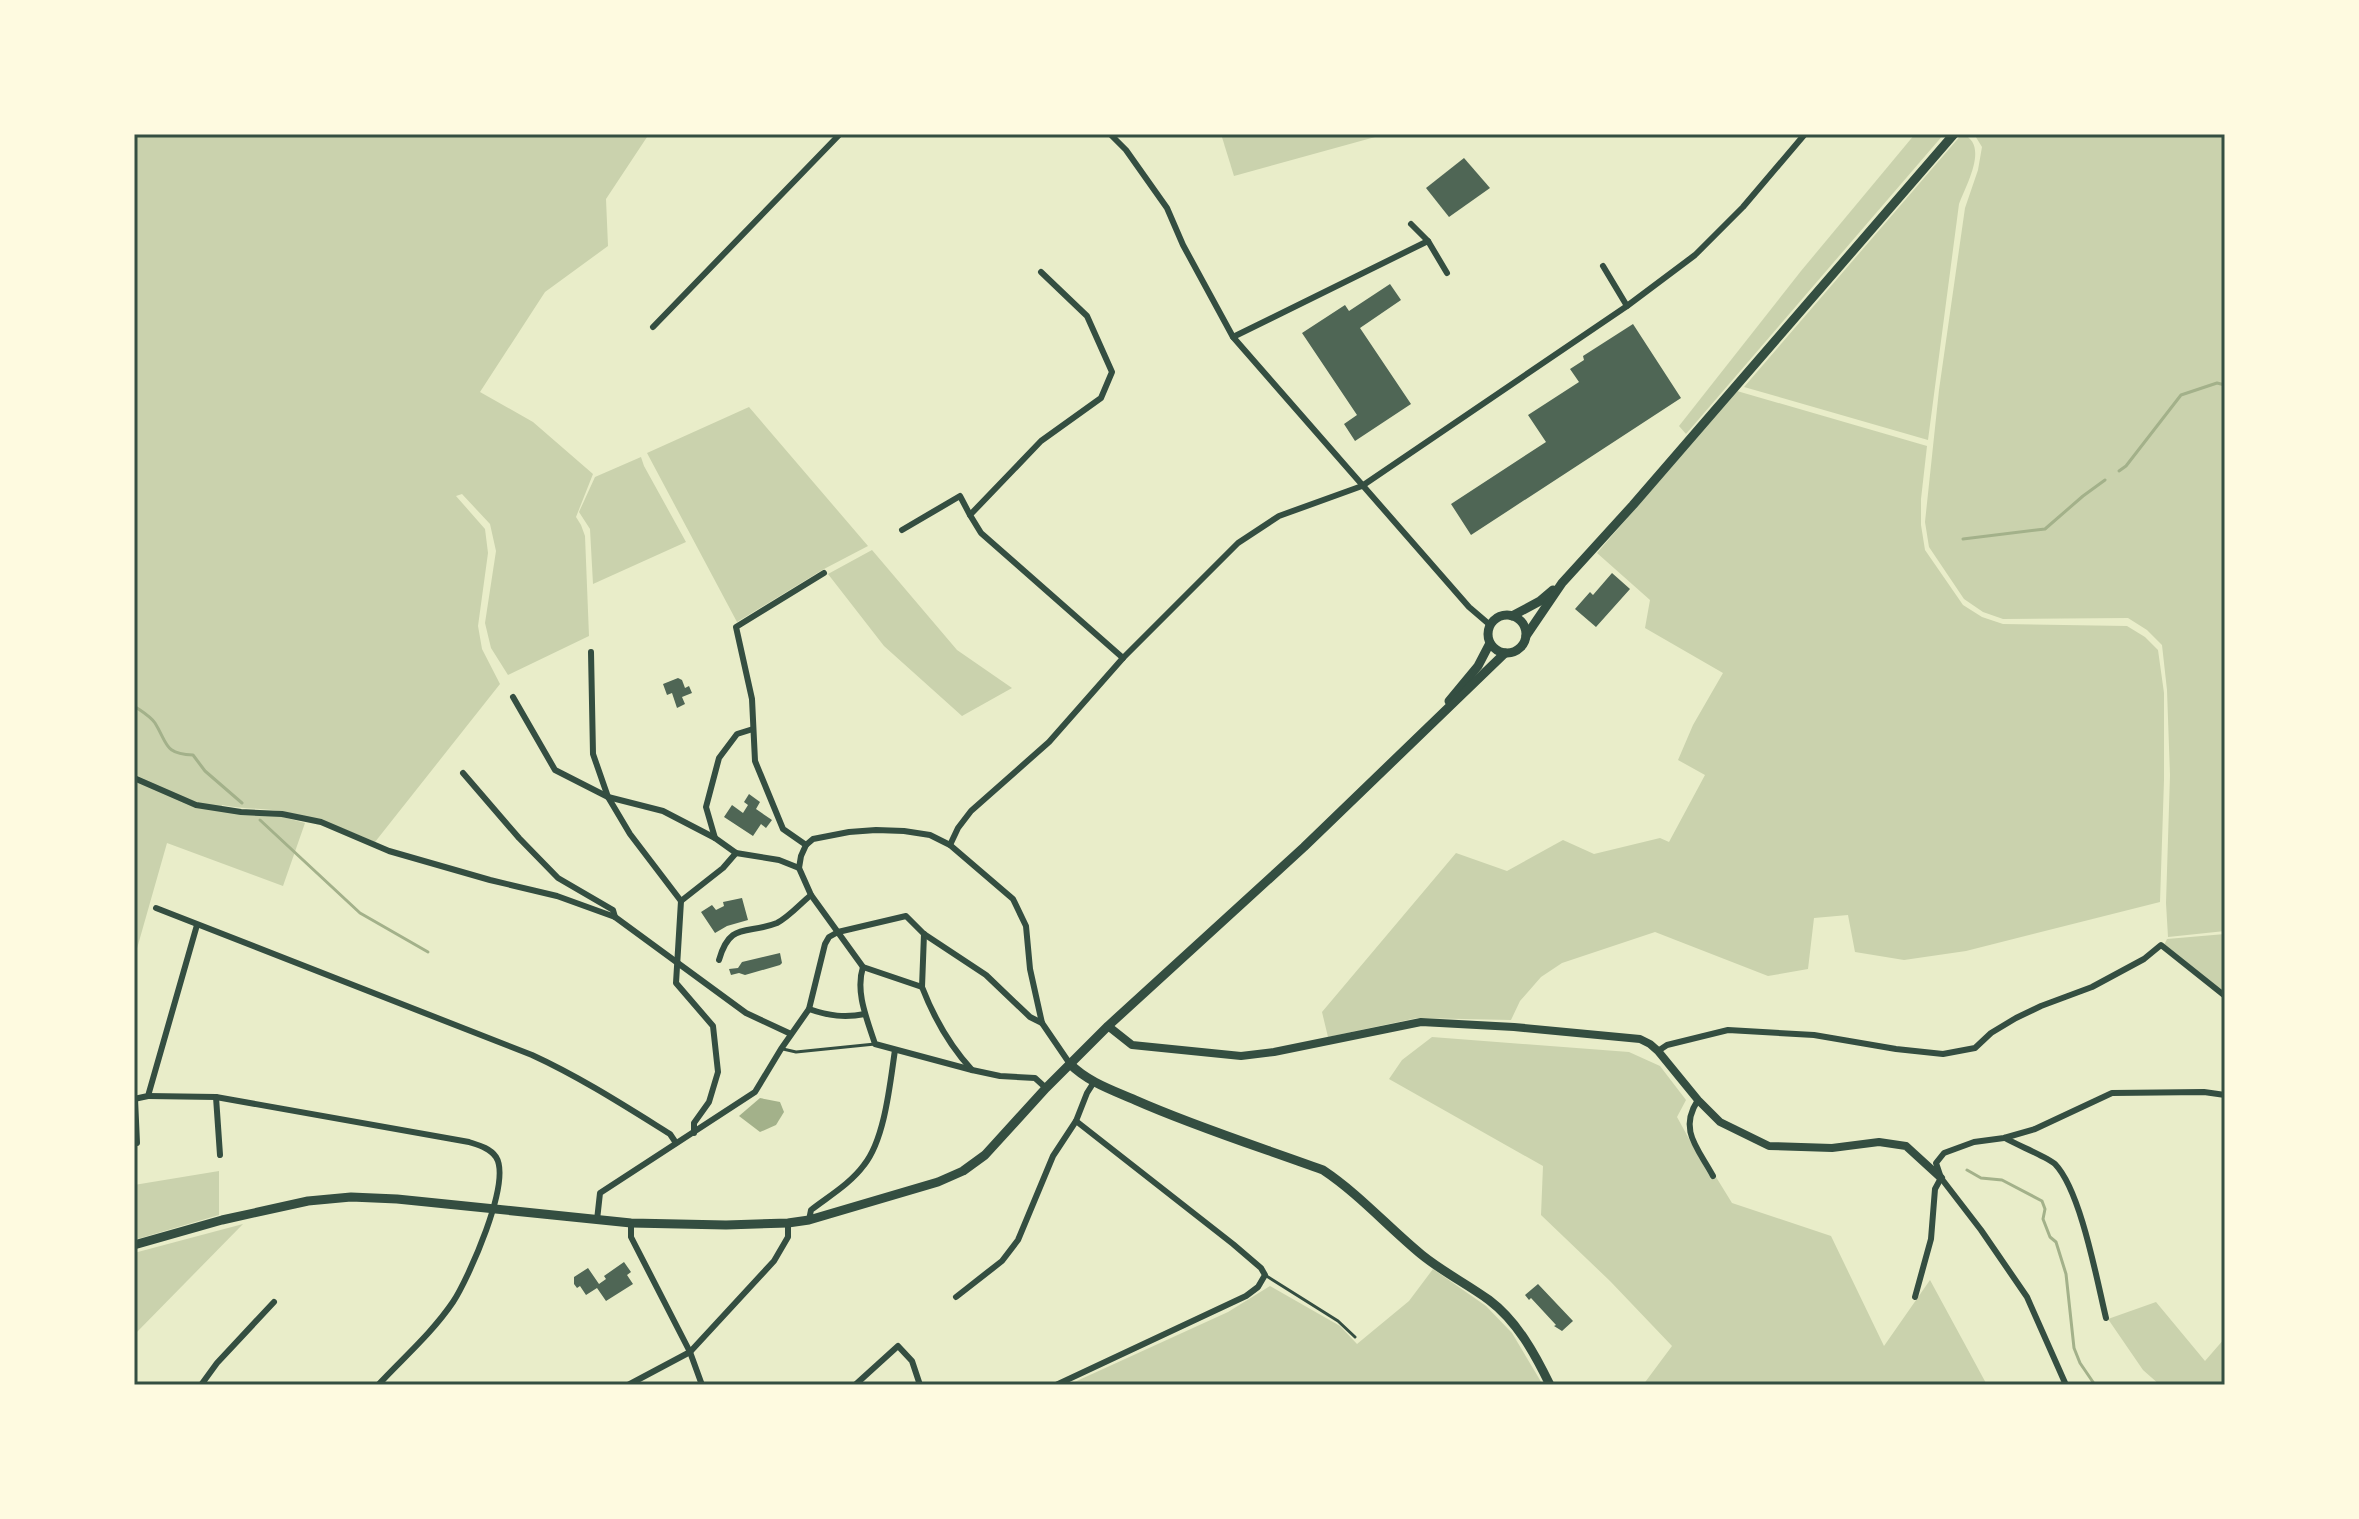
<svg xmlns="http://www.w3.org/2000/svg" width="2359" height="1519" font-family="Commissioner,sans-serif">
<rect width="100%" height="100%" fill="#e9edc9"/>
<g fill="#cad2ad">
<path d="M134 134H649L606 199 608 246 545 292 480 392 533 422 593 474 576 517 581 525 585 536 589 636 508 675 491 648 485 623 496 551 490 524 462 494 456 496 485 529 488 553 478 626 482 649 500 684 375 842C343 828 313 816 279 811 260 808 241 809 222 805L221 811 279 816 305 823 283 886 167 843 134 959Z"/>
<path d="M1221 134H1386L1234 176Z"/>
<path d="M1915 134H1944L1686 434 1679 426 1801 271Z"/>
<path d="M1962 134C1990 144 1966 185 1959 204L1928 440 1744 387Z"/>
<path d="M1974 134H2225V931L2168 937 2166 903 2170 775 2167 690 2162 645 2147 630 2128 618 2003 619 1983 612 1964 599 1929 547 1925 522 1939 390 1965 208 1978 170 1982 147Z"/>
<path d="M1737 391 1927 446 1921 499V525L1925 550 1963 605 1982 617 2003 624 2127 626 2145 637 2158 650 2164 693V780L2160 902 1966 951 1904 960 1855 952 1848 915 1814 918 1808 969 1768 976 1655 932 1562 963 1541 977 1520 1001 1511 1020 1417 1018 1328 1037 1322 1012 1456 853 1507 871 1563 840 1594 854 1660 838 1669 842 1705 775 1678 760 1693 725 1723 673 1645 628 1650 600 1597 553Z"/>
<path d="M749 407 868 546 824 569 737 622 647 453Z"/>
<path d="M641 457 644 466 686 542 593 584 590 529 579 512 595 477Z"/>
<path d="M872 550 957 650 1012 688 962 716 884 646 828 574Z"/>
<path d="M2225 934V994L2164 945 2167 939Z"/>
<path d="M1432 1037 1629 1052 1660 1066 1686 1100 1677 1117 1711 1179 1716 1177 1732 1203 1831 1236 1884 1346 1930 1280 1987 1385H1643L1672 1346 1610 1281 1541 1215 1543 1166 1389 1079 1402 1060Z"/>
<path d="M219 1171V1215L134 1240V1185Z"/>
<path d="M243 1224 134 1335V1253Z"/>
<path d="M1433 1269 1486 1306 1512 1333 1543 1385H1068L1228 1312 1270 1286 1340 1326 1357 1344 1409 1301Z"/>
<path d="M2156 1302 2205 1361 2225 1338V1385H2160L2143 1370 2108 1319Z"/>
</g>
<path fill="#a3b18a" d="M760 1098 780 1102 784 1112 776 1125 760 1132 739 1116Z"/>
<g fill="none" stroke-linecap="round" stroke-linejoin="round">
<g stroke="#a3b18a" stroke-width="3">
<path d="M2119 471 2126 466 2181 395 2217 383 2225 385"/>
<path d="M1963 539 2045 529 2083 496 2105 480"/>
<path d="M134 706C141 711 150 716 155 723 168 744 164 754 193 755L205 771 242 803"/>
<path d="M260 820 360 913 428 952"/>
<path d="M1967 1170 1981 1178 2002 1180 2042 1201 2045 1209 2043 1219 2050 1237 2056 1242 2066 1274 2074 1348 2080 1363 2095 1385"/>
</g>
</g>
<g fill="#4f6655">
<path d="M1464 158 1490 188 1449 217 1426 188Z"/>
<path d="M1390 284 1401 300 1360 328 1411 404 1355 441 1344 424 1357 415 1302 333 1345 305 1349 311Z"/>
<path d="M1633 324 1681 398 1471 535 1451 504 1546 442 1528 415 1579 382 1570 369 1584 360 1583 356Z"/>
<path d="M1612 573 1630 589 1596 627 1575 609 1590 592 1593 595Z"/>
<path d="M678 678 682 680 685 688 689 686 692 693 682 697 685 704 677 708 672 693 667 695 663 684Z"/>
<path d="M749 794 760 802 756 809 772 820 766 828 761 824 753 836 724 817 732 805 743 813 748 805 744 802Z"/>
<path d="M742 898 748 920 727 926 715 933 701 912 712 905 716 910 724 906 723 902Z"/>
<path d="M780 953 782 963 780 965 745 975 739 973 731 975 729 969 738 968 742 962Z"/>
<path d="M624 1262 631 1272 627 1275 633 1284 606 1301 597 1288 586 1295 580 1286 577 1288 574 1284V1277L588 1268 599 1284 606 1279 604 1276Z"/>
<path d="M1538 1284 1573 1321 1562 1331 1554 1326 1556 1325 1531 1298 1529 1300 1525 1295Z"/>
</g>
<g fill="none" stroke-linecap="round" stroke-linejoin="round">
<g stroke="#344e41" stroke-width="3">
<path d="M783 1049 796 1052 875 1044"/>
<path d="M1265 1275 1338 1321 1355 1337"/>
</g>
<g stroke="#344e41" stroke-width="6">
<path d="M1110 134 1126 150 1167 208 1183 245 1233 337 1469 607 1490 625"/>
<path d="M1411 224 1428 241"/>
<path d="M1603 266 1627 306"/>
<path d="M1041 272 1087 316 1112 372 1101 398 1041 441 970 515 981 533 1123 658"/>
<path d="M653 327 840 134"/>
<path d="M1233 337 1428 241 1447 273"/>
<path d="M902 530 960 496 970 515"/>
<path d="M591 652 593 754 608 797 630 834 681 901 676 983 713 1026 718 1072 709 1102 694 1123V1133"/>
<path d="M513 697 555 770 608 797 663 811 715 838 736 853 779 860 799 868"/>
<path d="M463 773 519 838 558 878 613 910 615 917"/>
<path d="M134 778 196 805 241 812 282 814 321 822 389 851 490 880 557 896 615 917 746 1013 791 1034"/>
<path d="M715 838 706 807 719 758 737 734 753 729"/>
<path d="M806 845 783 829 755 761 752 699 736 627 824 573"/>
<path d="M950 845 958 828 971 811 1049 742 1123 658 1238 543 1279 516 1362 486 1627 306 1695 255 1743 207 1805 134"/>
<path d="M681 901 723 868 736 853"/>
<path d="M156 908 532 1055C580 1077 625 1106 670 1134L676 1143"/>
<path d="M719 960C730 921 747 935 777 923 789 917 801 903 811 895"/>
<path d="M863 967C855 992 867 1019 875 1044L972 1070 1000 1076 1035 1078 1046 1088"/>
<path d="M922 987 924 934"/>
<path d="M809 1009C829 1016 845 1018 865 1014"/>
<path d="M1658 1051 1667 1045 1728 1030 1814 1035 1896 1049 1943 1054 1975 1048 1991 1033 2016 1018 2041 1006 2092 987 2144 959 2161 945 2225 996"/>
<path d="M972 1070C949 1045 934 1018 922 987L863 967 811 895 799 868 801 856 806 845 813 839 849 832 876 830 904 831 930 835 950 845 1013 899 1026 926 1030 969 1042 1023 1070 1064"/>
<path d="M148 1096 216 1097 469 1142C478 1145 490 1148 496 1157 512 1182 468 1279 453 1302 432 1333 403 1358 378 1385"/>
<path d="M216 1097 220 1155"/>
<path d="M134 1099 148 1096 197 925"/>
<path d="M135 1099 137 1143"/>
<path d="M1698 1100C1678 1130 1698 1148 1713 1176"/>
<path d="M2005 1138C2017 1145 2047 1157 2055 1164 2081 1191 2097 1281 2106 1318"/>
<path d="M597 1220 600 1193 755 1092 781 1049 809 1009 825 944 829 937 838 932 906 916 924 934 986 975 1030 1017 1042 1023"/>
<path d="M809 1220 811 1210C829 1196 850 1184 864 1165 885 1139 890 1083 895 1050"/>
<path d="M631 1223V1237L690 1352 702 1385"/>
<path d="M956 1297 1002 1261 1018 1240 1053 1156 1076 1121 1087 1093 1094 1082"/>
<path d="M1915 1297 1931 1239 1935 1189 1941 1178"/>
<path d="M201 1385 217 1363 274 1302"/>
<path d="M628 1385 690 1352 774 1261 788 1237V1223"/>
<path d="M855 1385 898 1346 912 1361 920 1385"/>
<path d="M1056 1385 1246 1296 1258 1287 1265 1275 1261 1268 1233 1244 1076 1121"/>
<path d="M2066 1385 2027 1297 1981 1230 1941 1178 1936 1163 1944 1153 1974 1142 2004 1138 2035 1129 2112 1093 2204 1092 2225 1095"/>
</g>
<path stroke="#344e41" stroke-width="8" d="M1108 1026 1132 1045 1241 1056 1274 1052 1421 1022 1514 1027 1640 1039 1650 1044 1658 1051 1698 1100 1720 1122 1769 1146 1832 1148 1879 1142 1906 1146 1941 1178"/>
<g stroke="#344e41" stroke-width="9">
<circle cx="1507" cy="634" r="19"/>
<path d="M1512 616 1540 601 1553 590"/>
<path d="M1526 636 1562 583 1633 505 1954 134"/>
<path d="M1449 701 1478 666 1490 643"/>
<path d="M1070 1064C1088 1082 1112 1090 1135 1100 1196 1127 1260 1147 1323 1170 1359 1194 1388 1227 1422 1255 1443 1272 1467 1284 1489 1300 1517 1321 1535 1354 1550 1385"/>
<path d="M134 1245 222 1220 308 1201 351 1197 397 1199 631 1223 726 1225 788 1223 809 1220 938 1182 963 1171 985 1155 1046 1088 1108 1026 1304 847 1505 653"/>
</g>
</g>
<rect width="2359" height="1519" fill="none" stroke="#fefae0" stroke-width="272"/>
<rect x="136" y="136" width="2087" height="1247" fill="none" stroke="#344e41" stroke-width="3"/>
</svg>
